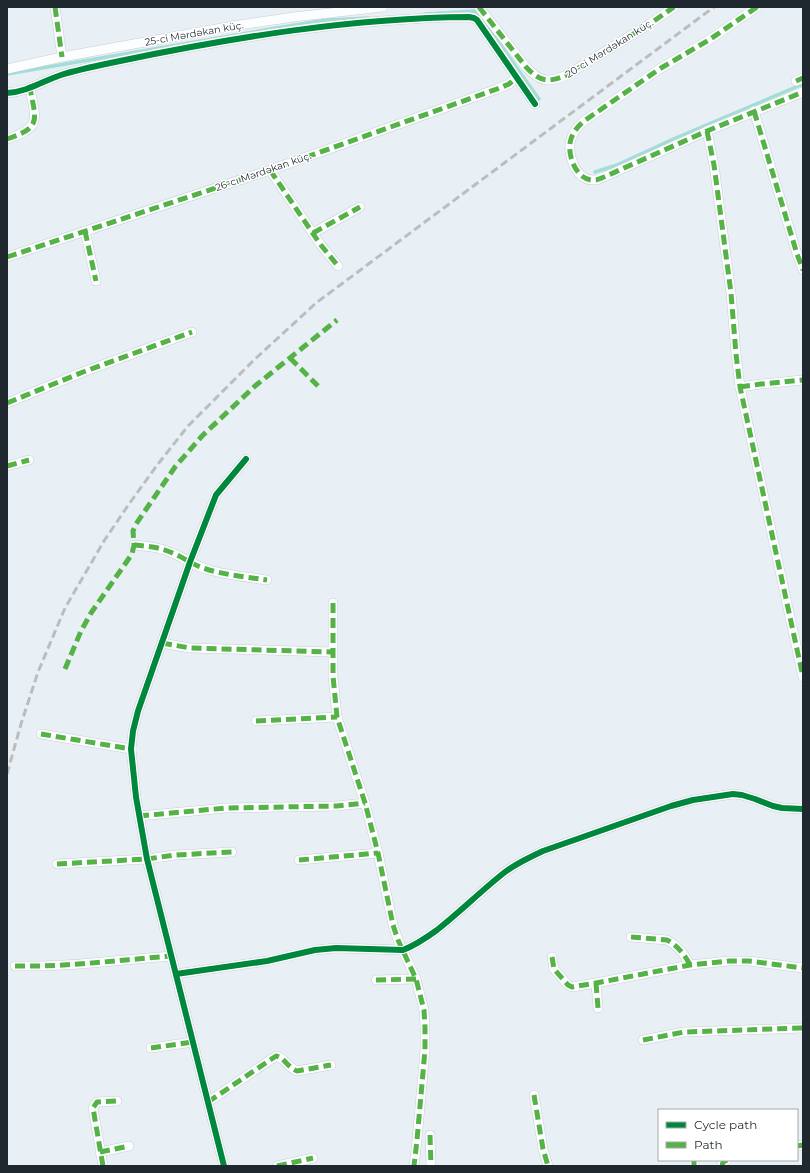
<svg xmlns="http://www.w3.org/2000/svg" width="810" height="1173" font-family="Montserrat,sans-serif">
<rect width="100%" height="100%" fill="#e9f0f5"/>
<g fill="none" stroke-linecap="round" stroke-linejoin="round">
<g stroke="#a2ddd7" stroke-width="3.5">
<path d="M425 14 476 11 539 99"/>
<path d="M7 74 276 28 327 20 369 18"/>
<path d="M595 172 617 165 671 140 803 84"/>
</g>
<defs>
<g id="street">
<path d="M55 7 62 57"/>
<path d="M479 7 526 67C540 82 548 83 567 75L651 23 674 7"/>
<path d="M757 7 709 40 661 68 584 121C578 126 573 132 571 139 566 153 576 182 595 180 598 180 601 178 604 177L707 131 803 92"/>
<path d="M7 69 62 57 233 26 294 17 383 7"/>
<path d="M796 81 803 78"/>
<path d="M7 93C27 92 43 81 61 75 80 69 101 65 120 61 235 37 352 18 469 17L474 18 477 20 535 104"/>
<path d="M754 111 797 254 803 270"/>
<path d="M707 131 714 165 731 293 736 354 740 387 803 677"/>
<path d="M7 139C42 127 36 121 30 88"/>
<path d="M270 170 320 244 338 266"/>
<path d="M85 231 96 281"/>
<path d="M313 233 360 207"/>
<path d="M7 257 270 170 497 89 509 84 516 78"/>
<path d="M740 387 761 384 803 380"/>
<path d="M7 403 83 372 192 332"/>
<path d="M7 466 29 460"/>
<path d="M134 545C146 546 159 547 170 552 183 557 193 565 206 569 225 575 247 577 267 580"/>
<path d="M333 603V676L337 717 365 803 378 853 393 925 398 940 416 979 424 1010 425 1027V1050L417 1140 414 1166"/>
<path d="M162 643 190 648 332 652"/>
<path d="M256 721 337 717"/>
<path d="M41 734 131 749"/>
<path d="M139 816 226 808 337 806 365 803"/>
<path d="M299 860 378 853"/>
<path d="M57 864 147 859 175 855 232 852"/>
<path d="M631 937 667 940C677 945 685 955 690 965"/>
<path d="M552 957 554 969 568 985 572 987 596 983 690 965 729 961H749L803 968"/>
<path d="M15 966C67 967 119 960 171 956"/>
<path d="M176 974 267 961 315 950 336 948 403 950C416 945 426 938 437 930 461 911 482 890 505 872 517 863 530 857 543 851L671 806 693 800 733 794 742 795 755 799 773 806 782 808 803 809"/>
<path d="M376 980 416 979"/>
<path d="M596 983 598 1008"/>
<path d="M643 1040 684 1032 803 1028"/>
<path d="M151 1048 193 1042"/>
<path d="M534 1095 543 1149 548 1166"/>
<path d="M208 1102 276 1056C285 1058 288 1068 297 1071L331 1065"/>
<path d="M430 1135 431 1166"/>
<path d="M797 1146 803 1145"/>
<path d="M100 1152 129 1146"/>
<path d="M694 1160V1166"/>
<path d="M103 1166 93 1108 97 1102 117 1101"/>
<path d="M224 1166 147 859 136 797 131 749 133 731 138 711 190 562 216 495 246 459"/>
<path d="M277 1166 313 1158"/>
<path d="M722 1166 723 1162 727 1160"/>
</g>
</defs>
<use href="#street" stroke="#c7ced4" stroke-width="10"/>
<use href="#street" stroke="#fcfdfe" stroke-width="9"/>
<path stroke="#bbbdbf" stroke-width="3" stroke-dasharray="8 4" stroke-linecap="butt" d="M7 774 21 724 38 672 65 608 104 541 129 504 158 464 188 426 254 360 316 303 714 7"/>
<g stroke="#55b246" stroke-width="5" stroke-dasharray="10 5" stroke-linecap="butt">
<path d="M55 7 62 57"/>
<path d="M479 7 526 67C540 82 548 83 567 75L651 23 674 7"/>
<path d="M757 7 709 40 661 68 584 121C578 126 573 132 571 139 566 153 576 182 595 180 598 180 601 178 604 177L707 131 803 92"/>
<path d="M796 81 803 78"/>
<path d="M754 111 797 254 803 270"/>
<path d="M707 131 714 165 731 293 736 354 740 387 803 677"/>
<path d="M7 139C42 127 36 121 30 88"/>
<path d="M270 170 320 244 338 266"/>
<path d="M85 231 96 281"/>
<path d="M313 233 360 207"/>
<path d="M7 257 270 170 497 89 509 84 516 78"/>
<path d="M290 358 318 386"/>
<path d="M740 387 761 384 803 380"/>
<path d="M7 403 83 372 192 332"/>
<path d="M7 466 29 460"/>
<path d="M134 545C146 546 159 547 170 552 183 557 193 565 206 569 225 575 247 577 267 580"/>
<path d="M333 603V676L337 717 365 803 378 853 393 925 398 940 416 979 424 1010 425 1027V1050L417 1140 414 1166"/>
<path d="M162 643 190 648 332 652"/>
<path d="M65 669 81 631 91 613 132 554 134 545 133 531 136 524 175 467 202 436 255 386 337 320"/>
<path d="M256 721 337 717"/>
<path d="M41 734 131 749"/>
<path d="M139 816 226 808 337 806 365 803"/>
<path d="M299 860 378 853"/>
<path d="M57 864 147 859 175 855 232 852"/>
<path d="M631 937 667 940C677 945 685 955 690 965"/>
<path d="M552 957 554 969 568 985 572 987 596 983 690 965 729 961H749L803 968"/>
<path d="M15 966C67 967 119 960 171 956"/>
<path d="M376 980 416 979"/>
<path d="M596 983 598 1008"/>
<path d="M643 1040 684 1032 803 1028"/>
<path d="M151 1048 193 1042"/>
<path d="M534 1095 543 1149 548 1166"/>
<path d="M208 1102 276 1056C285 1058 288 1068 297 1071L331 1065"/>
<path d="M430 1135 431 1166"/>
<path d="M797 1146 803 1145"/>
<path d="M100 1152 129 1146"/>
<path d="M694 1160V1166"/>
<path d="M103 1166 93 1108 97 1102 117 1101"/>
<path d="M277 1166 313 1158"/>
<path d="M722 1166 723 1162 727 1160"/>
</g>
<defs>
<g id="cycleway">
<path d="M7 93C27 92 43 81 61 75 80 69 101 65 120 61 235 37 352 18 469 17L474 18 477 20 535 104"/>
<path d="M176 974 267 961 315 950 336 948 403 950C416 945 426 938 437 930 461 911 482 890 505 872 517 863 530 857 543 851L671 806 693 800 733 794 742 795 755 799 773 806 782 808 803 809"/>
<path d="M224 1166 147 859 136 797 131 749 133 731 138 711 190 562 216 495 246 459"/>
</g>
</defs>
<use href="#cycleway" stroke="#fff" stroke-width="8"/>
<use href="#cycleway" stroke="#00873e" stroke-width="6"/>
</g>
<g text-anchor="middle" stroke-width="3" stroke-linejoin="round" paint-order="stroke">
<g font-size="10" fill="#1f282e" stroke="#fff">
<text transform="translate(194 33) rotate(-10)" y="4">25-ci Mərdəkan küç.</text>
<text transform="translate(609 48) rotate(-32)" y="4">20-ci Mərdəkan küç.</text>
<text transform="translate(263 171) rotate(-19)" y="4">26-cı Mərdəkan küç.</text>
</g>
</g>
<rect width="810" height="1173" fill="none" stroke="#1f282e" stroke-width="16"/>
<rect x="658" y="1109" width="140" height="52" fill="#ffffff" stroke="#a5a9ab"/>
<rect x="666" y="1122" width="20" height="6" fill="#00873e" stroke="#a5a9ab"/>
<text x="694" y="1129" font-size="12" fill="#1f282e">Cycle path</text>
<rect x="666" y="1142" width="20" height="6" fill="#55b246" stroke="#a5a9ab"/>
<text x="694" y="1149" font-size="12" fill="#1f282e">Path</text>
</svg>
